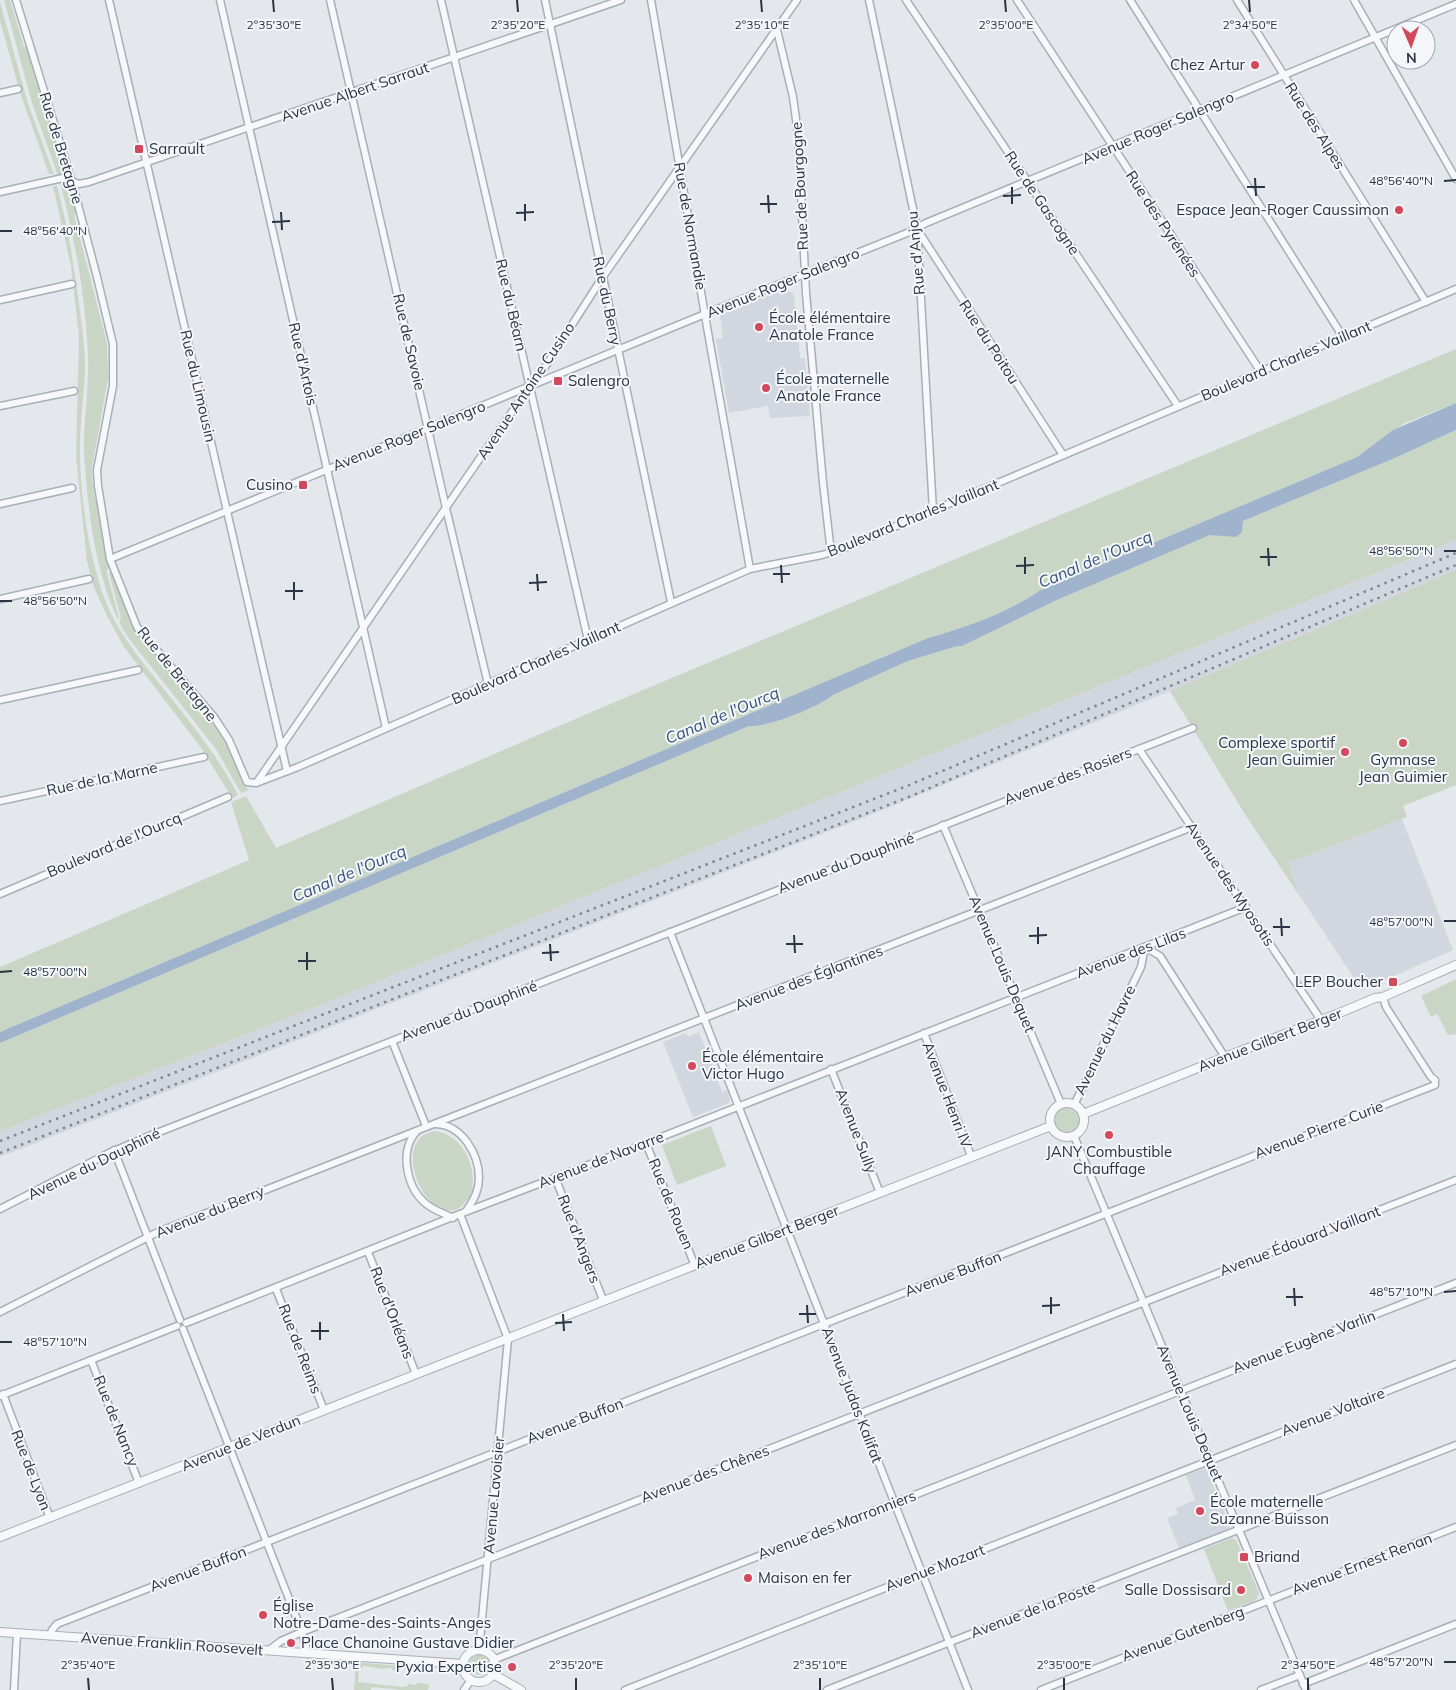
<svg xmlns="http://www.w3.org/2000/svg" width="1456" height="1690" font-family="Mulish,sans-serif">
<rect width="100%" height="100%" fill="#e4e7ec"/>
<g fill="#d2d6de">
<path d="M783 289 793 293 794 297 800 358H805L810 416 770 418 768 406 729 413 716 339 723 338 720 315Z"/>
<path d="M1456 540V570L1170 691 878 812 0 1157V1131L320 1005Z"/>
<path d="M1402 819 1453 950 1362 990 1299 895 1288 863Z"/>
<path d="M699 1032 722 1092 727 1090 730 1100 729 1103 693 1117 663 1042 686 1033 688 1037Z"/>
<path d="M1204 1468 1206 1469 1230 1525 1228 1529 1179 1548 1167 1518 1178 1514 1176 1508 1195 1500 1186 1475Z"/>
</g>
<g fill="#c9d6c5">
<path d="M4 0H10L24 47 27 46 64 169 62 173 58 176 32 103Z"/>
<path d="M0 2 28 104 54 174H49L21 95 0 21Z"/>
<path d="M60 182C72 186 74 203 77 214L74 215 107 343 108 378 92 468V479L95 498 98 497 110 567 107 570V574L119 618 118 620C99 579 92 537 87 491 86 476 84 461 84 446 84 417 89 388 88 358 86 299 75 239 60 182Z"/>
<path d="M53 186H57C67 223 73 259 78 297 81 318 84 339 85 361 85 387 81 413 80 440 79 488 87 546 102 592 113 625 134 651 155 678 185 716 216 752 238 795L232 798 202 749 124 647 107 616 93 585 87 561 76 456 79 336 71 266Z"/>
<path d="M1456 349V403L1405 423 1357 457 1039 591C1005 614 967 627 928 638L0 1032V967L249 860 231 802 246 796 276 848 629 696Z"/>
<path d="M1456 430V540L320 1005 0 1131V1043L749 726C767 728 819 707 833 695L908 661 957 646H962L1057 600 1210 535H1217L1242 528 1243 521 1395 458Z"/>
<path d="M111 569 135 631 219 731 226 742 246 787 249 790 241 793 216 749 127 636 119 622 121 618 109 573Z"/>
<path d="M1456 570V785L1403 806 1407 817 1288 863 1299 895 1246 816 1170 691Z"/>
<path d="M1456 979V1034L1448 1035 1437 1014 1431 1017 1421 996Z"/>
<circle cx="1067" cy="1120" r="14"/>
<path d="M711 1126 726 1166 677 1185 662 1145Z"/>
<path d="M434 1131C462 1134 477 1165 472 1191 471 1197 468 1200 464 1204 436 1232 399 1165 418 1141 422 1135 427 1133 434 1131Z"/>
<path d="M1232 1538 1236 1540 1259 1593 1256 1600 1228 1611 1204 1549Z"/>
<circle cx="479" cy="1665" r="10"/>
<path d="M356 1662 410 1667V1669H397V1670H392V1668H385L384 1669 363 1666V1668L359 1667 358 1682 401 1687 408 1686V1684L416 1685 417 1683 429 1684 428 1690H402L371 1687V1690H354Z"/>
</g>
<path fill="#9fb4cc" d="M1456 403V430L1395 458 1243 521 1242 532 1236 537 1210 535 1057 600 962 646H957L908 661 833 695C819 707 767 728 749 726L0 1043V1032L928 638C967 627 1005 614 1039 591L1357 457 1393 430Z"/>
<g fill="none" stroke-linecap="round" stroke-linejoin="round">
<defs>
<g id="minor">
<path d="M16 0 72 182 97 277 113 344V386L97 470 98 486 110 559 137 627 214 717 229 740 247 782 256 783 298 767 750 569 822 555 842 549 1456 289"/>
<path d="M109 0 287 771"/>
<path d="M220 0 386 728"/>
<path d="M330 0 446 508 488 684"/>
<path d="M441 0 588 640"/>
<path d="M545 0 671 602"/>
<path d="M651 0 707 327 750 569"/>
<path d="M869 0 917 228 933 511"/>
<path d="M906 0 1178 406"/>
<path d="M1017 0 1261 372"/>
<path d="M1130 0 1343 337"/>
<path d="M1237 0 1426 302"/>
<path d="M1354 0 1456 179"/>
<path d="M777 30 793 97 798 134 806 293 823 483 831 553"/>
<path d="M0 93 18 89"/>
<path d="M0 192 63 178 79 184 89 182 621 0"/>
<path d="M917 229 1063 455"/>
<path d="M0 300 72 284"/>
<path d="M0 406 74 391"/>
<path d="M0 504 72 488"/>
<path d="M110 559 705 314 907 233 926 223 1456 4"/>
<path d="M0 599 89 579"/>
<path d="M0 700 138 670"/>
<path d="M1139 749 1321 1020"/>
<path d="M257 782 529 387 545 367 602 278 797 0"/>
<path d="M0 801 204 757"/>
<path d="M943 825 1061 1104"/>
<path d="M0 894 228 797"/>
<path d="M670 932 968 1690"/>
<path d="M924 1033 971 1156"/>
<path d="M392 1041 426 1126"/>
<path d="M831 1069 880 1193"/>
<path d="M1074 1105 1141 967 1145 947 1160 956 1225 1057"/>
<path d="M436 1124C462 1125 479 1154 479 1178 479 1191 473 1202 466 1211"/>
<path d="M417 1131C399 1150 406 1186 425 1203 433 1210 443 1213 453 1218"/>
<path d="M1074 1136 1306 1690"/>
<path d="M646 1143 695 1266"/>
<path d="M114 1150 180 1320"/>
<path d="M555 1177 603 1300"/>
<path d="M0 1209 109 1153 154 1134 1193 728"/>
<path d="M460 1214 508 1339 479 1651"/>
<path d="M368 1252 416 1374"/>
<path d="M276 1289 324 1410"/>
<path d="M0 1312 158 1232 1192 827"/>
<path d="M186 1323 465 1212 646 1143 1246 907"/>
<path d="M183 1329 302 1632 308 1654"/>
<path d="M91 1360 139 1483"/>
<path d="M3 1394 50 1518"/>
<path d="M0 1396 177 1326"/>
<path d="M50 1636 52 1630 57 1624 1435 1085V1080L1431 1077 1386 1007 1383 997"/>
<path d="M269 1650 281 1641 302 1632 1456 1180"/>
<path d="M493 1660 1456 1283"/>
<path d="M1303 1684 1456 1624"/>
<path d="M14 1690 17 1633"/>
<path d="M464 1690 471 1680"/>
<path d="M625 1690 1456 1364"/>
<path d="M827 1690 1456 1445"/>
<path d="M1041 1690 1456 1527"/>
<path d="M1261 1690 1300 1675"/>
</g>
<g id="tertiary">
<circle cx="1067" cy="1120" r="17"/>
<path d="M1083 1114 1225 1057 1337 1014 1375 998 1383 997 1456 965"/>
<path d="M0 1537 1051 1126"/>
<path d="M0 1632 463 1664"/>
<circle cx="479" cy="1666" r="16"/>
<path d="M493 1674 521 1690"/>
</g>
</defs>
<use href="#minor" stroke="#a9aeb7" stroke-width="9"/>
<use href="#tertiary" stroke="#a9aeb7" stroke-width="10"/>
<use href="#minor" stroke="#f7f8fa" stroke-width="6"/>
<use href="#tertiary" stroke="#f7f8fa" stroke-width="8"/>
<g stroke="#7d8696" stroke-width="2.5" stroke-dasharray="2.5 5" stroke-linecap="butt">
<path d="M0 1141 907 786 1456 553"/>
<path d="M0 1153 911 796 1456 565"/>
</g>
</g>
<path fill="none" stroke="#2b3445" stroke-width="2" d="M273 0 274 12M517 0 518 12M761 0 762 12M1005 0 1006 12M1249 0 1250 12M1255 178 1256 196M1444 181 1456 180M1012 187V204M1247 187H1265M768 195 769 213M1003 196 1021 195M525 204V221M760 204H777M281 212 282 230M516 213 534 212M272 222 290 221M0 231H12M1268 548 1269 566M1444 551H1456M1025 557V574M1260 557H1277M781 565 782 583M1016 566 1034 565M537 574 538 591M773 574H790M294 582V600M529 583 547 582M285 591H303M0 601H12M1281 918 1282 936M1444 921H1456M1038 927V944M1273 927H1290M794 935 795 953M1029 936 1047 935M550 944 551 961M786 944H803M307 952V970M542 953 559 952M298 961H316M0 972 12 971M1294 1288 1295 1306M1444 1292 1456 1291M1051 1297V1314M1286 1297H1303M807 1305 808 1323M1042 1306 1060 1305M563 1314 564 1331M799 1314H816M320 1322V1340M555 1323 572 1322M311 1331H329M0 1342H12M1444 1662H1456M88 1678 89 1690M332 1678 333 1690M576 1678V1690M820 1678V1690M1064 1678V1690M1308 1678V1690"/>
<g fill="#d1495b" stroke="#f4f6f9" stroke-width="2">
<circle cx="1255" cy="65" r="5"/>
<rect x="134" y="144" width="10" height="10" rx="2.5"/>
<circle cx="1399" cy="210" r="5"/>
<circle cx="759" cy="327" r="5"/>
<rect x="553" y="376" width="10" height="10" rx="2.5"/>
<circle cx="766" cy="388" r="5"/>
<rect x="298" y="480" width="10" height="10" rx="2.5"/>
<circle cx="1403" cy="743" r="5"/>
<circle cx="1345" cy="752" r="5"/>
<rect x="1388" y="977" width="10" height="10" rx="2.5"/>
<circle cx="692" cy="1066" r="5"/>
<circle cx="1109" cy="1135" r="5"/>
<circle cx="1200" cy="1511" r="5"/>
<rect x="1239" y="1552" width="10" height="10" rx="2.5"/>
<circle cx="748" cy="1578" r="5"/>
<circle cx="1241" cy="1590" r="5"/>
<circle cx="263" cy="1615" r="5"/>
<circle cx="291" cy="1643" r="5"/>
<circle cx="512" cy="1667" r="5"/>
</g>
<g text-anchor="middle" stroke-width="4" stroke-linejoin="round" paint-order="stroke">
<g font-size="15" fill="#2b3445" stroke="#f4f6f9" text-anchor="start">
<text x="1245" y="70" text-anchor="end">Chez Artur</text>
<text x="149" y="154">Sarrault</text>
<text x="1389" y="215" text-anchor="end">Espace Jean-Roger Caussimon</text>
<text x="769" y="323">École élémentaire<tspan x="769" dy="17">Anatole France</tspan></text>
<text x="776" y="384">École maternelle<tspan x="776" dy="17">Anatole France</tspan></text>
<text x="568" y="386">Salengro</text>
<text x="293" y="490" text-anchor="end">Cusino</text>
<text x="1335" y="748" text-anchor="end">Complexe sportif<tspan x="1335" dy="17">Jean Guimier</tspan></text>
<text x="1403" y="765" text-anchor="middle">Gymnase<tspan x="1403" dy="17">Jean Guimier</tspan></text>
<text x="1383" y="987" text-anchor="end">LEP Boucher</text>
<text x="702" y="1062">École élémentaire<tspan x="702" dy="17">Victor Hugo</tspan></text>
<text x="1109" y="1157" text-anchor="middle">JANY Combustible<tspan x="1109" dy="17">Chauffage</tspan></text>
<text x="1210" y="1507">École maternelle<tspan x="1210" dy="17">Suzanne Buisson</tspan></text>
<text x="1254" y="1562">Briand</text>
<text x="758" y="1583">Maison en fer</text>
<text x="1231" y="1595" text-anchor="end">Salle Dossisard</text>
<text x="273" y="1611">Église<tspan x="273" dy="17">Notre-Dame-des-Saints-Anges</tspan></text>
<text x="301" y="1648">Place Chanoine Gustave Didier</text>
<text x="502" y="1672" text-anchor="end">Pyxia Expertise</text>
</g>
<g font-size="15" fill="#2b3445" stroke="#f4f6f9">
<text transform="translate(355 92) rotate(-19)" y="5">Avenue Albert Sarraut</text>
<text transform="translate(1315 126) rotate(58)" y="5">Rue des Alpes</text>
<text transform="translate(1158 128) rotate(-23)" y="5">Avenue Roger Salengro</text>
<text transform="translate(61 148) rotate(73)" y="5">Rue de Bretagne</text>
<text transform="translate(800 186) rotate(-93)" y="5">Rue de Bourgogne</text>
<text transform="translate(1042 203) rotate(56)" y="5">Rue de Gascogne</text>
<text transform="translate(1163 224) rotate(57)" y="5">Rue des Pyrénées</text>
<text transform="translate(690 226) rotate(80)" y="5">Rue de Normandie</text>
<text transform="translate(916 253) rotate(-95)" y="5">Rue d'Anjou</text>
<text transform="translate(783 283) rotate(-22)" y="5">Avenue Roger Salengro</text>
<text transform="translate(607 301) rotate(78)" y="5">Rue du Berry</text>
<text transform="translate(511 305) rotate(77)" y="5">Rue du Béarn</text>
<text transform="translate(409 342) rotate(77)" y="5">Rue de Savoie</text>
<text transform="translate(989 342) rotate(57)" y="5">Rue du Poitou</text>
<text transform="translate(1286 361) rotate(-23)" y="5">Boulevard Charles Vaillant</text>
<text transform="translate(303 364) rotate(77)" y="5">Rue d'Artois</text>
<text transform="translate(198 386) rotate(77)" y="5">Rue du Limousin</text>
<text transform="translate(526 391) rotate(-56)" y="5">Avenue Antoine Cusino</text>
<text transform="translate(409 436) rotate(-22)" y="5">Avenue Roger Salengro</text>
<text transform="translate(913 518) rotate(-22)" y="5">Boulevard Charles Vaillant</text>
<text transform="translate(536 663) rotate(-24)" y="5">Boulevard Charles Vaillant</text>
<text transform="translate(177 674) rotate(51)" y="5">Rue de Bretagne</text>
<text transform="translate(1068 776) rotate(-21)" y="5">Avenue des Rosiers</text>
<text transform="translate(102 779) rotate(-12)" y="5">Rue de la Marne</text>
<text transform="translate(114 845) rotate(-23)" y="5">Boulevard de l'Ourcq</text>
<text transform="translate(846 863) rotate(-21)" y="5">Avenue du Dauphiné</text>
<text transform="translate(1230 884) rotate(56)" y="5">Avenue des Myosotis</text>
<text transform="translate(1131 953) rotate(-21)" y="5">Avenue des Lilas</text>
<text transform="translate(1002 964) rotate(67)" y="5">Avenue Louis Dequet</text>
<text transform="translate(809 978) rotate(-21)" y="5">Avenue des Églantines</text>
<text transform="translate(469 1011) rotate(-21)" y="5">Avenue du Dauphiné</text>
<text transform="translate(1105 1040) rotate(-64)" y="5">Avenue du Havre</text>
<text transform="translate(1270 1040) rotate(-21)" y="5">Avenue Gilbert Berger</text>
<text transform="translate(947 1095) rotate(69)" y="5">Avenue Henri IV</text>
<text transform="translate(1319 1130) rotate(-21)" y="5">Avenue Pierre Curie</text>
<text transform="translate(856 1131) rotate(69)" y="5">Avenue Sully</text>
<text transform="translate(601 1160) rotate(-21)" y="5">Avenue de Navarre</text>
<text transform="translate(94 1164) rotate(-26)" y="5">Avenue du Dauphiné</text>
<text transform="translate(671 1204) rotate(68)" y="5">Rue de Rouen</text>
<text transform="translate(210 1212) rotate(-22)" y="5">Avenue du Berry</text>
<text transform="translate(767 1237) rotate(-21)" y="5">Avenue Gilbert Berger</text>
<text transform="translate(579 1239) rotate(69)" y="5">Rue d'Angers</text>
<text transform="translate(1300 1241) rotate(-21)" y="5">Avenue Édouard Vaillant</text>
<text transform="translate(953 1274) rotate(-21)" y="5">Avenue Buffon</text>
<text transform="translate(392 1313) rotate(69)" y="5">Rue d'Orléans</text>
<text transform="translate(1304 1342) rotate(-21)" y="5">Avenue Eugène Varlin</text>
<text transform="translate(300 1349) rotate(69)" y="5">Rue de Reims</text>
<text transform="translate(852 1395) rotate(69)" y="5">Avenue Judas Kalifat</text>
<text transform="translate(1333 1412) rotate(-21)" y="5">Avenue Voltaire</text>
<text transform="translate(1190 1413) rotate(67)" y="5">Avenue Louis Dequet</text>
<text transform="translate(116 1421) rotate(68)" y="5">Rue de Nancy</text>
<text transform="translate(575 1421) rotate(-21)" y="5">Avenue Buffon</text>
<text transform="translate(241 1443) rotate(-22)" y="5">Avenue de Verdun</text>
<text transform="translate(31 1470) rotate(69)" y="5">Rue de Lyon</text>
<text transform="translate(705 1474) rotate(-21)" y="5">Avenue des Chênes</text>
<text transform="translate(494 1495) rotate(-85)" y="5">Avenue Lavoisier</text>
<text transform="translate(837 1525) rotate(-21)" y="5">Avenue des Marronniers</text>
<text transform="translate(1362 1564) rotate(-21)" y="5">Avenue Ernest Renan</text>
<text transform="translate(935 1568) rotate(-21)" y="5">Avenue Mozart</text>
<text transform="translate(198 1569) rotate(-21)" y="5">Avenue Buffon</text>
<text transform="translate(1033 1610) rotate(-21)" y="5">Avenue de la Poste</text>
<text transform="translate(1183 1634) rotate(-21)" y="5">Avenue Gutenberg</text>
<text transform="translate(172 1644) rotate(4)" y="5">Avenue Franklin Roosevelt</text>
</g>
<g font-size="16" font-style="italic" fill="#34527a" stroke="#f4f6f9">
<text transform="translate(1095 559) rotate(-23)" y="6">Canal de l'Ourcq</text>
<text transform="translate(722 715) rotate(-23)" y="6">Canal de l'Ourcq</text>
<text transform="translate(349 873) rotate(-23)" y="6">Canal de l'Ourcq</text>
</g>
</g>
<g font-size="12" text-anchor="middle" fill="#2b3445" stroke="#f4f6f9" stroke-width="4" stroke-linejoin="round" paint-order="stroke">
<text x="274" y="29">2°35'30"E</text>
<text x="518" y="29">2°35'20"E</text>
<text x="762" y="29">2°35'10"E</text>
<text x="1006" y="29">2°35'00"E</text>
<text x="1250" y="29">2°34'50"E</text>
<text x="1401" y="185">48°56'40"N</text>
<text x="55" y="235">48°56'40"N</text>
<text x="1401" y="555">48°56'50"N</text>
<text x="55" y="605">48°56'50"N</text>
<text x="1401" y="926">48°57'00"N</text>
<text x="55" y="976">48°57'00"N</text>
<text x="1401" y="1296">48°57'10"N</text>
<text x="55" y="1346">48°57'10"N</text>
<text x="1401" y="1666">48°57'20"N</text>
<text x="88" y="1669">2°35'40"E</text>
<text x="332" y="1669">2°35'30"E</text>
<text x="576" y="1669">2°35'20"E</text>
<text x="820" y="1669">2°35'10"E</text>
<text x="1064" y="1669">2°35'00"E</text>
<text x="1308" y="1669">2°34'50"E</text>
</g>
<g transform="translate(1411 45) rotate(178)"><circle r="24" fill="#f4f6f9" stroke="#a4a8b1"/>
<path d="M0-4L9 19L0 12L-9 19Z" fill="#d1495b"/>
<text y="-8" font-size="14" font-weight="bold" text-anchor="middle" fill="#2b3445">N</text>
</g>
</svg>
